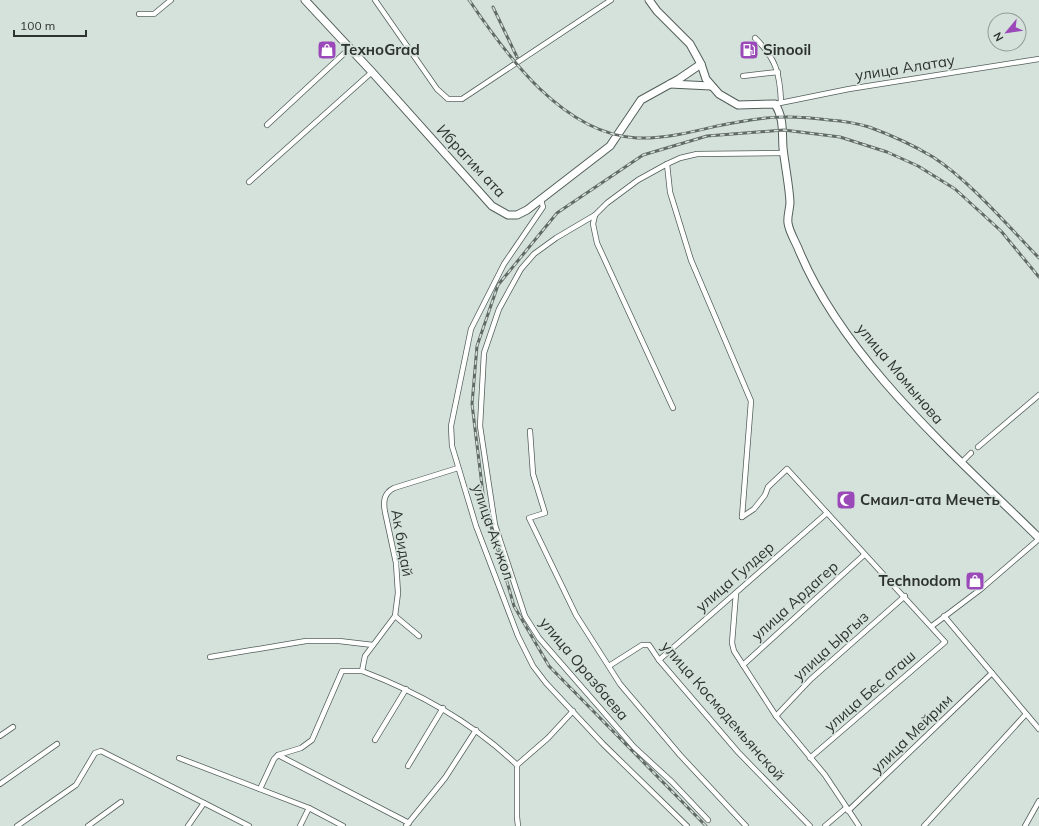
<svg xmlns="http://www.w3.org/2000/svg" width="1039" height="826" font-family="Mulish,sans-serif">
<rect width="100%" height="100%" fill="#d5e2dc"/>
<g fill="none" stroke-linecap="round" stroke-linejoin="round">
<defs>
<g id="street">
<path d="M375 0 437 89 448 99H462L611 0"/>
<path d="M139 14H154L171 0"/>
<path d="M755 38C776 58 780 74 781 102"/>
<path d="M743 76 778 72"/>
<path d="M775 104 849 89 1039 59"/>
<path d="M267 125 350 48"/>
<path d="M667 164 670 192 691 260 751 401 742 517"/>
<path d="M249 182 372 72"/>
<path d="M541 200 543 207 504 264 471 329 451 426 452 446 476 526 518 636 533 666 546 683 603 744 687 826"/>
<path d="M595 215 556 238 534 254 521 269 499 309 484 353 480 426 495 525 525 616 539 638 634 747 672 782 708 820"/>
<path d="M673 408 597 243 593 224 595 215 607 203 638 180 667 164 680 158 697 154 784 153"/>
<path d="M530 431 533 474 545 513 529 518 576 615 620 684 680 755 746 826"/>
<path d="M978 447 1039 395"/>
<path d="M961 463 971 453"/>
<path d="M458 468 394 488C384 493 383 501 385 512L396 563 398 593 395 616 365 656 362 671C420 693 472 722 517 765V817L518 826"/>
<path d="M742 517 754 509 765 495 768 487 787 469 945 642 810 758"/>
<path d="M736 593 732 643 734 651 776 716 825 775 859 826"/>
<path d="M395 616 419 636"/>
<path d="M944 616 1039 729"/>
<path d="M932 626 981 589 1039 539"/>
<path d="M210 657 306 641H339L373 645"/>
<path d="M659 660 827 513"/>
<path d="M743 665 864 555"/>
<path d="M609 666 642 645H649L659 660 738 752 810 826"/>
<path d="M776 716 811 679 905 596"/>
<path d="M0 736 13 727"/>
<path d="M375 740 406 689"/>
<path d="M278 755 409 823"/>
<path d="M179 758 309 808 343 826"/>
<path d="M517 765 548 738 573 711"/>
<path d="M408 766 443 708"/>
<path d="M0 784 57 744"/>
<path d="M260 789 274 759 278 755 301 748 312 740 342 671H362"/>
<path d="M848 811 992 673"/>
<path d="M17 826 76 785 95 753 101 751 204 803"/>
<path d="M88 826 121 802"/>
<path d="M188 826 204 803 249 826"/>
<path d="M300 826 309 808"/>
<path d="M406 826 445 778 476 730"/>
<path d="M825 826 846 808"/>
<path d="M924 826 1026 714"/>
<path d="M1025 826 1039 801"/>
</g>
<g id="secondary">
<path d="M305 0 372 72 492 206 508 215H517L527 210 610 146 641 100 679 79 701 64"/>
<path d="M649 0 657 11 690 44 701 64 706 79 719 94 738 105 775 104C784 118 782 132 783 148 785 166 789 184 790 202 790 209 787 216 788 223 789 231 795 241 798 248 843 359 955 455 1039 538"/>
<path d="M670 84 711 86"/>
</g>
</defs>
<use href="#street" stroke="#525e59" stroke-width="6"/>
<use href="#secondary" stroke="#525e59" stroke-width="9"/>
<use href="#street" stroke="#fff" stroke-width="4.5"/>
<use href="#secondary" stroke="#fff" stroke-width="7"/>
<defs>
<g id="rail">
<path d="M469 0C507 56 563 134 637 138 663 139 692 132 717 126 761 117 784 114 829 120 842 121 856 123 869 127 891 135 913 145 933 157 970 181 1008 226 1039 258"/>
<path d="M493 7 517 57"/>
<path d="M706 826 549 666 514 606 484 502 472 404 477 346 498 285 557 213 643 155 707 136 784 130 840 137 887 152 918 166 955 189 1001 231 1039 277"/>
</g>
</defs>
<use href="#rail" stroke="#626a66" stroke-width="3"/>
<use href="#rail" stroke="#d5e2dc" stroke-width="1.5" stroke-dasharray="4.5" stroke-linecap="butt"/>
</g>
<defs>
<symbol id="shop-square" viewBox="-11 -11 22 22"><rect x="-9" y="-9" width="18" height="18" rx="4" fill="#9b49b9" stroke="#d5e2dc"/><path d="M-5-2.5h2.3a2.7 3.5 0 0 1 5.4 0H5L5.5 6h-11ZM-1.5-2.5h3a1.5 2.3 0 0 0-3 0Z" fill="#fff"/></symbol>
<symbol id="fuel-square" viewBox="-11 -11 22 22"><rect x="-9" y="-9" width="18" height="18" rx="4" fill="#9b49b9" stroke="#d5e2dc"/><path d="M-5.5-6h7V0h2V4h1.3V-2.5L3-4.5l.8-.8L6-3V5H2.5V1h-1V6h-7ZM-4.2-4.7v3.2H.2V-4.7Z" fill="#fff"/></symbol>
<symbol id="mosque-square" viewBox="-11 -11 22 22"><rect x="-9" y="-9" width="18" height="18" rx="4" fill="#9b49b9" stroke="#d5e2dc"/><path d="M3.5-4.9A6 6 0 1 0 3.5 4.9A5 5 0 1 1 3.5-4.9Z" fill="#fff"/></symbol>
</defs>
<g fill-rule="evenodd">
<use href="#shop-square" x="316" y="39" width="22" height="22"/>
<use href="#fuel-square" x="738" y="39" width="22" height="22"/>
<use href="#mosque-square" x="835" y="489" width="22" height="22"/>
<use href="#shop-square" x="964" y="570" width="22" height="22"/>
</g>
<g text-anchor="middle" stroke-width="3.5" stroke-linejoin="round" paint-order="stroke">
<g font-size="15" font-weight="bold" fill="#2e3331" stroke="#d5e2dc" text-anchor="start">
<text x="341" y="55">ТехноGrad</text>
<text x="763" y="55">Sinooil</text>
<text x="860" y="505">Смаил-ата Мечеть</text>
<text x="961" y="586" text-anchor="end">Technodom</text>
</g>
<g font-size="15" fill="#2e3331" stroke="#d5e2dc">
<text transform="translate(905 68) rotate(-9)" y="5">улица Алатау</text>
<text transform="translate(471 161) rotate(47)" y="5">Ибрагим ата</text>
<text transform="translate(900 374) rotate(50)" y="5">улица Момынова</text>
<text transform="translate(493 532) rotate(71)" y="5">улица Ак жол</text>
<text transform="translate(402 543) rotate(80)" y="5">Ак бидай</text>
<text transform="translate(735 577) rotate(-41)" y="5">улица Гулдер</text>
<text transform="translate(795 601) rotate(-42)" y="5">улица Ардагер</text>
<text transform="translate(831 646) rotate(-42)" y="5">улица Ыргыз</text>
<text transform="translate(584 669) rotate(50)" y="5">улица Оразбаева</text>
<text transform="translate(870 691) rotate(-41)" y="5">улица Бес агаш</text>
<text transform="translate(723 711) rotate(49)" y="5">улица Космодемьянской</text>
<text transform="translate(912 734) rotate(-44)" y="5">улица Мейрим</text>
</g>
</g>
<g transform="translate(1007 32) rotate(241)"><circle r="19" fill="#d5e2dc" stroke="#929c98"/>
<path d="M0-3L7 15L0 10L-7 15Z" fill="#9b49b9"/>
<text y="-6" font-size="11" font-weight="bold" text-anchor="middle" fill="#2e3331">N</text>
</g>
<path d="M14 30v6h72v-6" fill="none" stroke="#2e3331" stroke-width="2"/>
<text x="20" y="30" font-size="12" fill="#2e3331" stroke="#d5e2dc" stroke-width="3" paint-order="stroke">100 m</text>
</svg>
